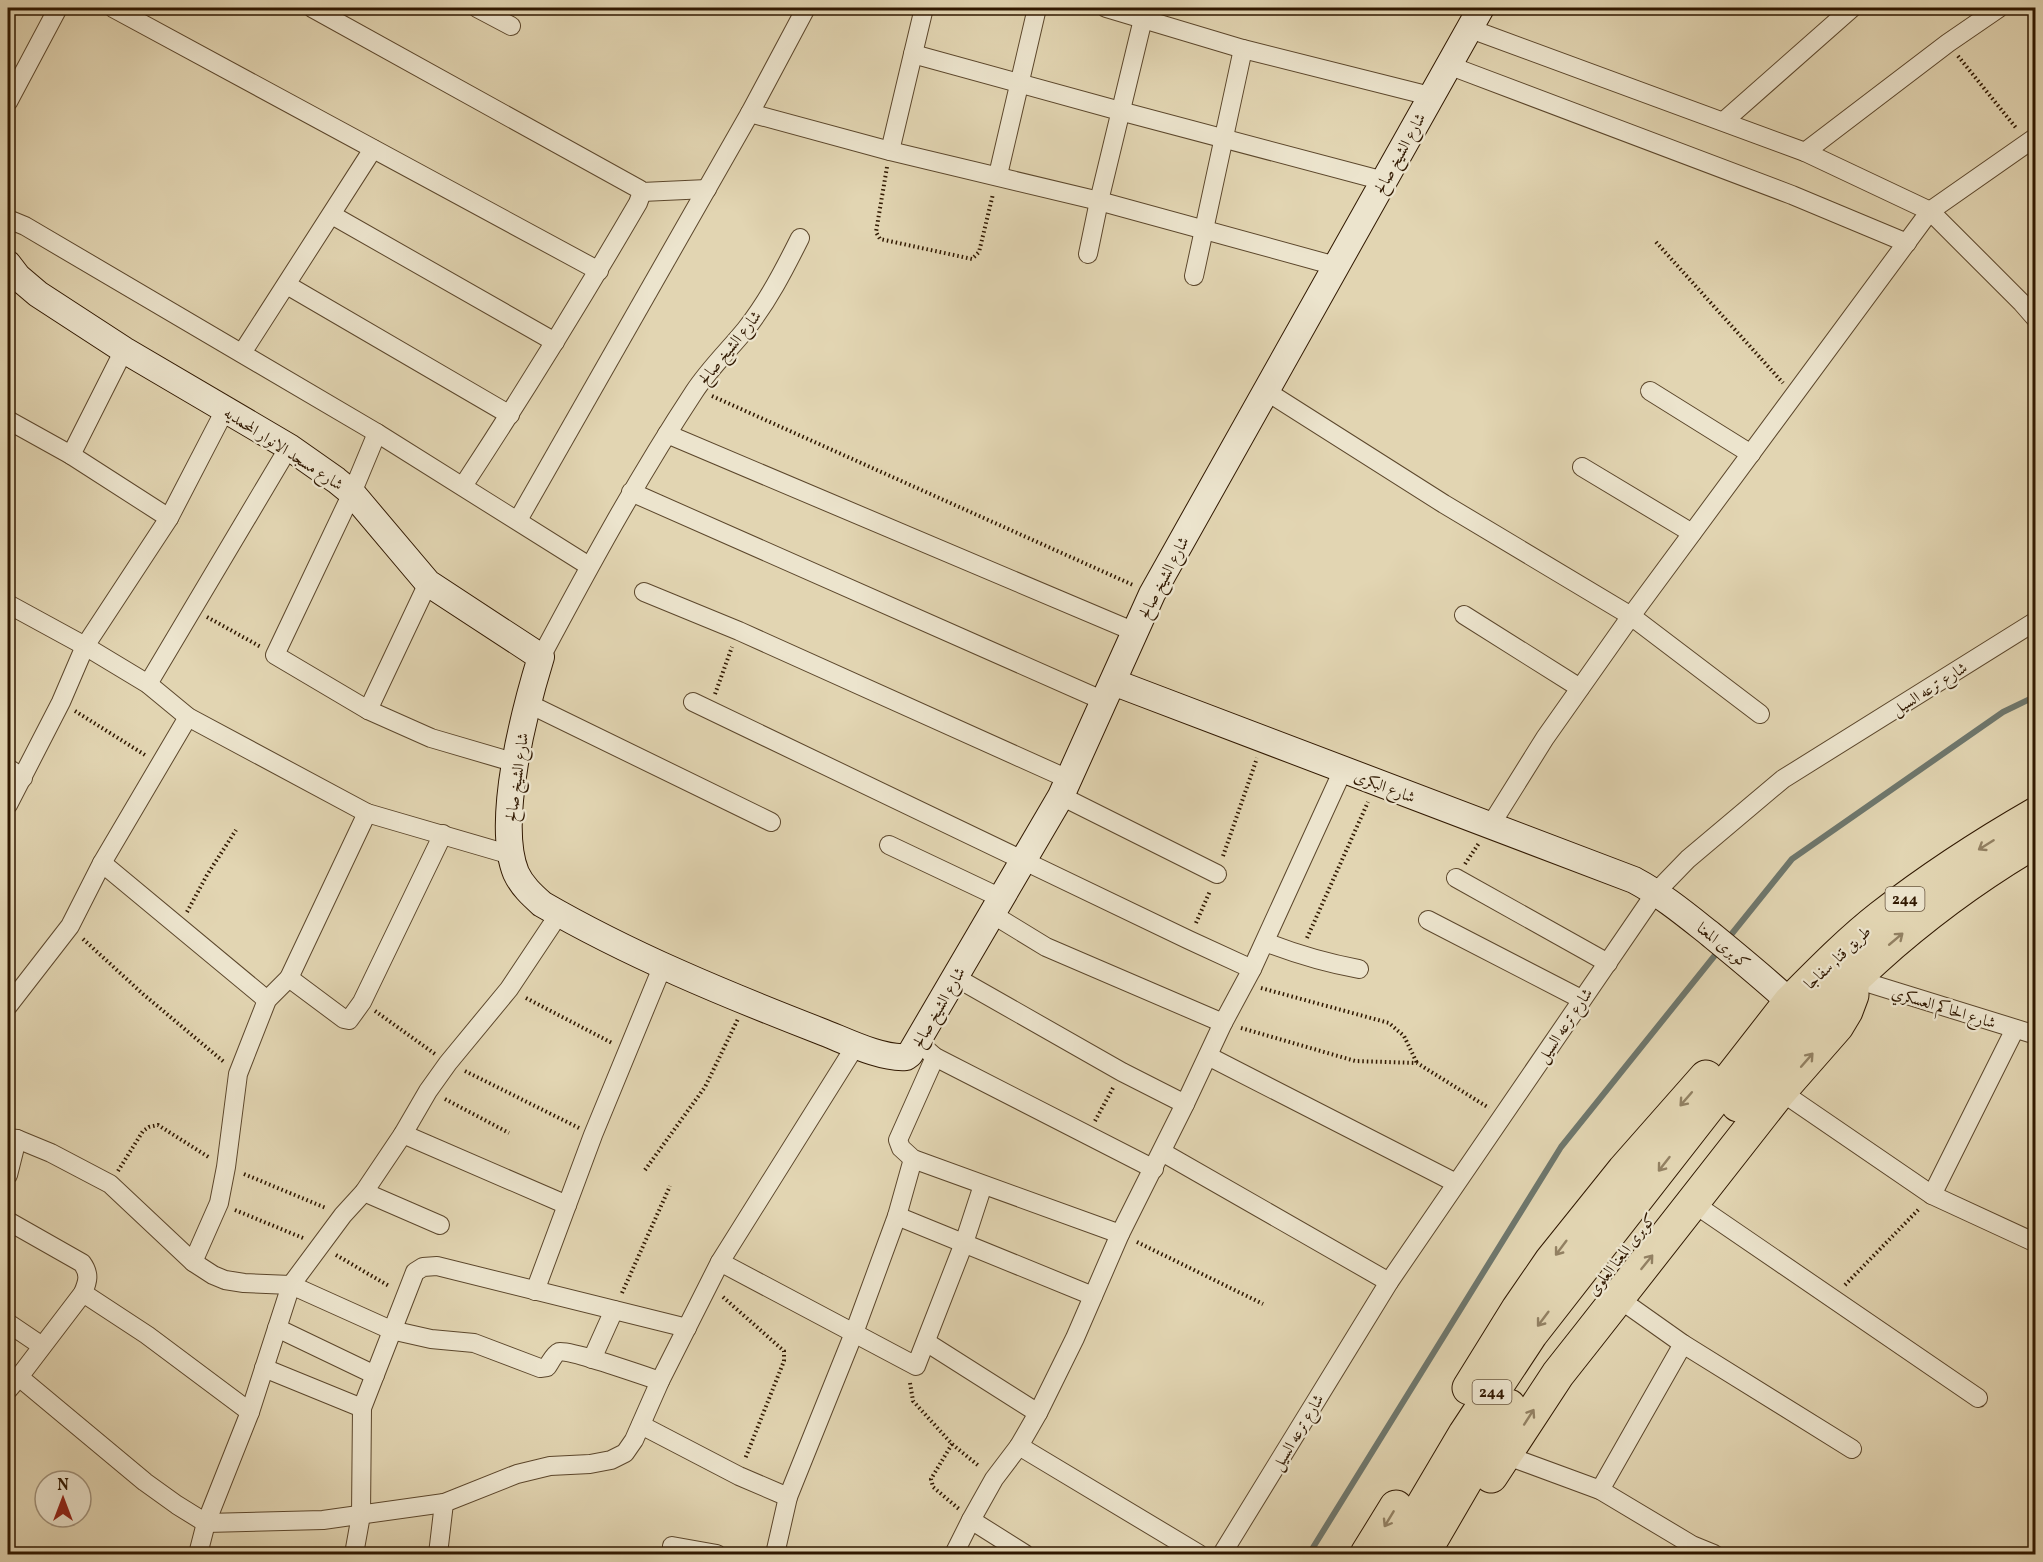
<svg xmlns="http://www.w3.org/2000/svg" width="2043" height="1562" font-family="Vollkorn,Amiri,serif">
<rect width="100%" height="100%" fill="#e2d5b2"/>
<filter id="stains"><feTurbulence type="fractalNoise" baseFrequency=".00333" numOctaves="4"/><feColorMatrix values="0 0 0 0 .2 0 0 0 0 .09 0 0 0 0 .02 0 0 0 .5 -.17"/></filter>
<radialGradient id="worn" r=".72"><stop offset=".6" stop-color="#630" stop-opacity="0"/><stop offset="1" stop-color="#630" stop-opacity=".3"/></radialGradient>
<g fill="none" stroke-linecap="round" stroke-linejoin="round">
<g stroke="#6e776d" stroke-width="6">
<path d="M1726 941 1792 859 2003 712 2036 696"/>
<path d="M1309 1554 1561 1147 1720 949"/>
</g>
<defs>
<g id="street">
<path d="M113 8 599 271"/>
<path d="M312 8 639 189 642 192 707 189"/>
<path d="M477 8 511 26"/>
<path d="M806 8 750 113 890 151 1099 201 1336 266"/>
<path d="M1106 8 1243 49 1430 96"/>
<path d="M1468 28 1805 152 1930 211 2022 303 2036 319"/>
<path d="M913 54 924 8"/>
<path d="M1448 65 1792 195 1907 243"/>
<path d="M8 102 58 8"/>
<path d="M1724 121 1852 8"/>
<path d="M890 151 913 54 1120 111 1384 181"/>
<path d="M1805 152 1948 43 1999 8"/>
<path d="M998 175 1037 8"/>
<path d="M332 215 555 342"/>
<path d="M8 219 25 226 377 433 589 566"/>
<path d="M1088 254 1099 201 1143 19"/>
<path d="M1194 276 1243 49"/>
<path d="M287 285 510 415"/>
<path d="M242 353 373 149"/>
<path d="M1266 391 1444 504 1631 616 1760 714"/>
<path d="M1650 391 1751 454"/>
<path d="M8 420 71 455 169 518"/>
<path d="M377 433 352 493 275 655 368 710 431 738 516 763"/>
<path d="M667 434 1135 632"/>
<path d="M71 455 124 350"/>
<path d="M1582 467 1692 533"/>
<path d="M463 486C524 393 582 299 638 203L642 192"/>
<path d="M631 492 1104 701"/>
<path d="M518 520 750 113"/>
<path d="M644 592 739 631 1068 779"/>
<path d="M8 604 85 646 148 684 188 717 367 813 511 855"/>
<path d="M1464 615 1580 688"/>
<path d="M541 657C589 567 638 477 694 392 709 369 729 350 746 329 768 301 784 270 800 238"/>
<path d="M148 684 289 447"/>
<path d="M693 702 1189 940 1252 969"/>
<path d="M527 703 771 822"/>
<path d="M368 710 428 583"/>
<path d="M8 768 23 778"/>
<path d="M1061 796 1217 874"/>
<path d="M8 805 61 702 85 646 169 518 225 410"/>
<path d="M1490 826 1545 738 1631 616 1930 211 2036 137"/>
<path d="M889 845 1001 898"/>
<path d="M102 863 267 1000"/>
<path d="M1456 878 1608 963"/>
<path d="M992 914 1046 947 1223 1023"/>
<path d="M1428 920 1581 999"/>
<path d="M1265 942C1296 954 1326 963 1359 969"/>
<path d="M955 977 1122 1072 1185 1104"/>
<path d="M289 978 344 1019 349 1020 362 1002 443 834"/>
<path d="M1852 978 2036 1035"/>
<path d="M8 1006 70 926 102 863 188 717"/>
<path d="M927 1050 935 1057 1154 1169"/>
<path d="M1208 1056 1456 1183"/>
<path d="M935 1057 898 1140 901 1148 913 1159 1120 1234"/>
<path d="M1780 1091 1932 1195 2036 1243"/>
<path d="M403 1134 567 1205"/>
<path d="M8 1138 17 1139 51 1153 110 1184 193 1262 213 1275 225 1280 244 1283 291 1285 391 1330 431 1339 474 1343 540 1368 547 1367C550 1363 554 1354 559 1352 568 1349 645 1376 660 1381"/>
<path d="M1162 1152 1389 1282"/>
<path d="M8 1175 17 1139"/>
<path d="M364 1192 440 1225"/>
<path d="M1932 1195 2015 1029"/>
<path d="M1693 1203 1978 1398"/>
<path d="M897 1216 1093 1296"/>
<path d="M8 1221 82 1263C90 1274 88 1281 83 1293L19 1377"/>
<path d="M193 1262 219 1203 226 1167 238 1074 267 1000 289 978 367 813"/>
<path d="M720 1262 916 1366 964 1243 983 1185"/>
<path d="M535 1291 593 1135 663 965"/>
<path d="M83 1293 147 1335 250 1412"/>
<path d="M1618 1298 1683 1344 1852 1449"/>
<path d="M8 1323 42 1346"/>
<path d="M277 1328 375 1375"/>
<path d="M926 1342 1038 1413"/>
<path d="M592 1359 614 1310"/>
<path d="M264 1368 362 1408"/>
<path d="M8 1390 19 1377 145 1482 177 1505 206 1523 323 1520 444 1503 517 1474 550 1466 590 1464 611 1460 625 1453 634 1440 660 1381 720 1262 856 1045"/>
<path d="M641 1425 739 1476 788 1497"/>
<path d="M1019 1446 1199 1554"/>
<path d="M1505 1455 1600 1490 1692 1545 1714 1554"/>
<path d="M1600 1490 1683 1344"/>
<path d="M971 1520 1025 1554"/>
<path d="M672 1546 717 1554"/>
<path d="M198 1554 206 1523 250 1412 291 1285 343 1215 364 1192 403 1134 428 1091 448 1063 509 989 559 914"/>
<path d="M354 1554 361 1515 362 1408 415 1272 423 1267 437 1266 687 1328"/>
<path d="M438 1554 444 1503"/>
<path d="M775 1554 788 1497 854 1333 897 1216 913 1159"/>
<path d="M954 1554 971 1520 994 1479 1019 1446 1038 1413 1075 1338 1120 1234 1185 1104 1223 1023 1252 969 1343 770"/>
<path d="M1222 1554 1389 1282 1656 892 1688 859 1783 779 2036 621"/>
</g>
<g id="secondary">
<path d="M8 264 18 277 38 294 124 350 289 447 336 480 352 493 428 583 541 657C525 709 495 822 516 873 522 886 532 895 542 904 630 955 725 994 820 1031 844 1040 880 1059 906 1057L910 1054 917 1042 1061 796 1152 594 1481 8"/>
<path d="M1113 682 1634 880C1662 895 1685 914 1709 933 1737 956 1764 978 1790 1002"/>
</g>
<g id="highway">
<path d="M1738 1105C1823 999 1918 910 2036 841"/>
<path d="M1469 1388 1518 1309 1551 1261 1624 1170 1706 1077"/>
<path d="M1491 1476 1558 1374 1588 1336 1780 1091 1837 1026 1846 1011 1852 995V986"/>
<path d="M1367 1554 1396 1507"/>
<path d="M1394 1554 1465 1434 1531 1334 1790 1002C1819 973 1849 942 1881 917 1930 879 1982 845 2036 814"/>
<path d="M1423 1554 1509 1406"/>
</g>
</defs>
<use href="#street" stroke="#5c472c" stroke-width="20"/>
<use href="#secondary" stroke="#301800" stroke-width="28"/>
<use href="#highway" stroke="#301800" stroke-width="35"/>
<g stroke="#301800" stroke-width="4" stroke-dasharray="1.5 3" stroke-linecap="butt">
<path d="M1958 56 2017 129"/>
<path d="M887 167 876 232 880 239 972 259 979 252 993 194"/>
<path d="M1656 242 1783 383"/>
<path d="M712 396 1133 585"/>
<path d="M207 617 261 647"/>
<path d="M715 694 732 647"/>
<path d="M75 711 145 755"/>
<path d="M1223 856 1257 758"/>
<path d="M1465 864 1479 843"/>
<path d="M187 912 207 875 236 830"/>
<path d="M1196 923 1210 891"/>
<path d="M1307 938 1368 802"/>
<path d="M83 939 143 994 224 1062"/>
<path d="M1261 988 1389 1023 1404 1036 1417 1063"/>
<path d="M526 998 612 1043"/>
<path d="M375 1011 435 1054"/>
<path d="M1241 1028 1355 1061 1417 1063 1489 1108"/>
<path d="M465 1071 579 1128"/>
<path d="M445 1099 509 1133"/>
<path d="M1095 1121 1113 1088"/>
<path d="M645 1170 705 1087 738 1019"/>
<path d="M118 1171 143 1131 149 1127 158 1125 210 1158"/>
<path d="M244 1174 326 1208"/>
<path d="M235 1210 303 1238"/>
<path d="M1137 1242 1263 1304"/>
<path d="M336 1255 389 1286"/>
<path d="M1845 1285 1919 1209"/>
<path d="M622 1293 670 1186"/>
<path d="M723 1297 784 1351V1361L745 1459"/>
<path d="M910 1383 913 1401 952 1444 980 1467"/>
<path d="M952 1444 931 1479 933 1487 959 1509"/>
</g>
<use href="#street" stroke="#ece4cd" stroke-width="18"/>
<use href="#secondary" stroke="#ece4cd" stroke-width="26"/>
<use href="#highway" stroke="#e2d5b2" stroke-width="33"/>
</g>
<defs><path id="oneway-shaft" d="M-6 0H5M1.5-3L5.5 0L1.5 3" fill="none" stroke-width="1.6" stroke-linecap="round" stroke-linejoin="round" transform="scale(1.5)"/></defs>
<g stroke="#928062">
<use href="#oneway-shaft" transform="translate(1986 845) rotate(148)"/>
<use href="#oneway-shaft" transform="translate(1896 939) rotate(-40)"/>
<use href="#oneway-shaft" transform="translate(1807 1060) rotate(-49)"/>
<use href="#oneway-shaft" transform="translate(1686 1099) rotate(131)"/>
<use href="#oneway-shaft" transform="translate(1664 1164) rotate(128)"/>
<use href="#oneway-shaft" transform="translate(1561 1248) rotate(127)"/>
<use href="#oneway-shaft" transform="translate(1647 1262) rotate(-51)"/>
<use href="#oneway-shaft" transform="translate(1543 1319) rotate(127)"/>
<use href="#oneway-shaft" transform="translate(1529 1417) rotate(-57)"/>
<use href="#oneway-shaft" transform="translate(1389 1519) rotate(121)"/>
</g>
<g text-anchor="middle" stroke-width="4.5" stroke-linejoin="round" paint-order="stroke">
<g fill="#ece4cd" stroke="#68553e" stroke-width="1.5">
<rect x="1885.5" y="887" width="39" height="24" rx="4.5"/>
<rect x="1472.5" y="1380" width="39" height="24" rx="4.5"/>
</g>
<g font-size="15" font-weight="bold" fill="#301800">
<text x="1905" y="904">244</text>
<text x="1492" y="1397">244</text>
</g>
<g font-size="16" fill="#301800" stroke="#ece4cd">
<text transform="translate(1399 153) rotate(-61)" y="6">شارع الشيخ صالح</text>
<text transform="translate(729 347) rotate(-51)" y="6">شارع الشيخ صالح</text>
<text transform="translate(284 448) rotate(33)" y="6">شارع مسجد الانوار المحمديه</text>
<text transform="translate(1163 577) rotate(-62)" y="6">شارع الشيخ صالح</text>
<text transform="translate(1929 688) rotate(-32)" y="6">شارع ترعه السيل</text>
<text transform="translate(516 777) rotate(-82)" y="6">شارع الشيخ صالح</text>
<text transform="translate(1385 786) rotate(21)" y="6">شارع البكرى</text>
<text transform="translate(1724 945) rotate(39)" y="6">كوبرى المعنا</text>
<text transform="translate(1837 957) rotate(-43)" y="6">طريق قنا, سفاجا</text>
<text transform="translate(938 1007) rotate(-60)" y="6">شارع الشيخ صالح</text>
<text transform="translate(1944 1007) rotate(17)" y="6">شارع الحاكم العسكري</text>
<text transform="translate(1564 1025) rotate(-56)" y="6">شارع ترعه السيل</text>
<text transform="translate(1621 1254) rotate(-52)" y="6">كوبرى المعنا العلوى</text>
<text transform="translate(1297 1432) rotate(-59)" y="6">شارع ترعه السيل</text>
</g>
</g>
<rect width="2043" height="1562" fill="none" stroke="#e2d5b2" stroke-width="30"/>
<rect x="9" y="9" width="2025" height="1544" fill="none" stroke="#301800" stroke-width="3"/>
<rect x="15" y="15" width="2013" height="1532" fill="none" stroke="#301800" stroke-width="1.5"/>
<g transform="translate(63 1499)"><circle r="28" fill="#ece4cd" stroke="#a1927b" stroke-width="1.5"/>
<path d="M0-4.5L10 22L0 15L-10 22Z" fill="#8f2418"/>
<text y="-9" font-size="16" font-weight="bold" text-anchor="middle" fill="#301800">N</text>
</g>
<rect width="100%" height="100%" filter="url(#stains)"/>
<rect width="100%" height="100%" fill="url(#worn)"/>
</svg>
